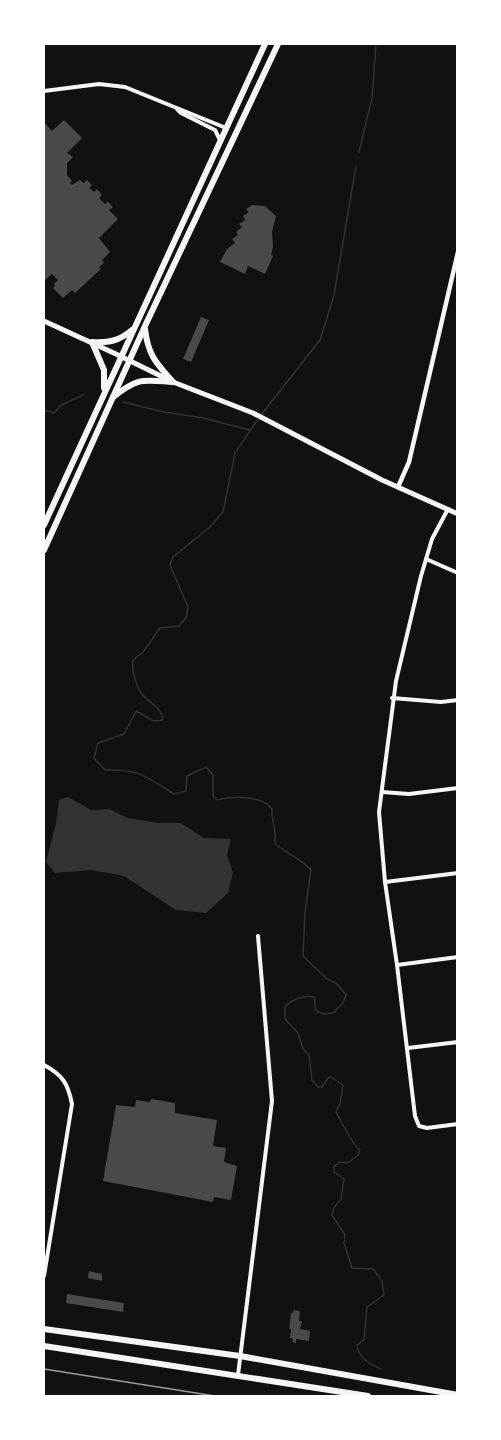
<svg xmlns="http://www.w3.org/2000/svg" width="501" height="1440" font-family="Overpass,sans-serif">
<rect width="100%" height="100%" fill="#111"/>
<path fill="#333" d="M68 797 91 810 109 809 128 818 158 823H181L204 838 231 839 227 855 233 872 228 893 206 913 176 910 124 876 91 870 55 873 46 862 56 823 59 800Z"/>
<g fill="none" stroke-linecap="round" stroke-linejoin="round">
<g stroke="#333" stroke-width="1.5">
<path d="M359 152 372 98 376 44"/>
<path d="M123 402 164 412 203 418 250 430"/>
<path d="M44 410 54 413 61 405 83 395"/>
<path d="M261 415 320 340 334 295 356 166"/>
<path d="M258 419 235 453 223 512 210 527 173 557 170 565 188 607 186 618 179 626 160 628 143 652 133 660C131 669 136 686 142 694 150 704 161 706 163 720L154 721 136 711 124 734 98 743 94 758 105 770C140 769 145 776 174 794L186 791 187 776 206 767 213 775V796L217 800C234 796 261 795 272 809 271 818 275 825 275 834 276 838 274 839 275 843 278 849 304 860 311 870L305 912 303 956 327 979 336 983 346 995 343 1003 333 1013 324 1014 316 1011 314 997C304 995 292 999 285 1007V1019L298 1033 303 1049 309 1055 312 1080 318 1087H322L328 1078 331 1077 343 1085 340 1104 336 1112C342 1122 352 1145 360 1150L358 1155 348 1163 339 1162 334 1167V1172L344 1179 341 1199 334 1208 332 1215 345 1235 344 1243 352 1268 373 1269 382 1281 384 1295 367 1307 364 1340 357 1345C358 1358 370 1364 381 1369"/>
</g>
</g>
<g fill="#4a4a4a">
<path d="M64 120 82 138 67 153 73 157 67 163V175L72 181 70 183 72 185 80 180 84 183 87 180 92 185 89 188 94 192 97 189 102 195 99 198 105 204 108 202 113 207 109 210 118 219 99 238 110 252 102 260 104 263 99 267 101 269 75 293 72 290 63 298 53 288 55 286 54 284 58 280 52 274 44 281V122L52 131Z"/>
<path d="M252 205 265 206 276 216 272 232 273 247 271 255 273 256 265 274 248 266 245 274 220 262 227 249 235 243 232 239 238 235 236 232 242 227 239 224 245 220 243 216 249 212 246 209Z"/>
<path d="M201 317 209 320 191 362 183 359Z"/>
<path d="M151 1099 175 1103V1113L217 1120 213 1146 226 1148 224 1162 237 1166 231 1200 214 1197 213 1202 103 1181 116 1105 135 1107 136 1100 150 1102Z"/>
<path d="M89 1271 102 1274V1281L88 1278Z"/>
<path d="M67 1294 124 1303 123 1312 66 1303Z"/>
<path d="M294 1310 300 1311 299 1321H302L300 1329 310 1331 309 1341 296 1339V1343L292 1342 293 1339 290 1338 291 1329H289L291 1313H293Z"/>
</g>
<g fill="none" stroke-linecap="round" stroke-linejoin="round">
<g stroke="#f5f5f5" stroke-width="4">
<path d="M44 91 99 84 125 87 226 128"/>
<path d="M177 109 181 113 215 130 220 140"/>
<path d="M448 509 432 539 421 576 396 681 379 812 385 882 397 965 415 1116 419 1126 427 1128 458 1124"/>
<path d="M426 559 458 573"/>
<path d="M392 698 441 702 458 700"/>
<path d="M382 792 409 794 458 788"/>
<path d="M385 882 458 873"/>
<path d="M397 965 458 957"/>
<path d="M408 1048 458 1042"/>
<path d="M44 1065C63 1075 68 1084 72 1104L44 1276"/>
<path d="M238 1375 272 1101 258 936"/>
</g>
<path stroke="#f5f5f5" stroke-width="4.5" d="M398 487 409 462 458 252"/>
<path stroke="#f5f5f5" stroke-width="5" d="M44 321 116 354 173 382 253 413 382 480 458 514"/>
<g stroke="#f5f5f5" stroke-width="6">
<path d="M44 1329 240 1356 458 1395"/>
<path d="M44 1346 368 1396"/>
</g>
<g stroke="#f5f5f5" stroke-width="6">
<path d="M145 329C148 355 156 363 173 382"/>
<path d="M104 388V370L92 342C109 343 119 341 132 330"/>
<path d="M113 397C139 377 142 380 173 382"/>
<path d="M44 525 265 44"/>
<path d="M44 550 145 326 278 44"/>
</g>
<path stroke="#9a9a9a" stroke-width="1.5" d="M44 1369 215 1396"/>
</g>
<rect width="501" height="1440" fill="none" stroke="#ffffff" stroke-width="90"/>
</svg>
